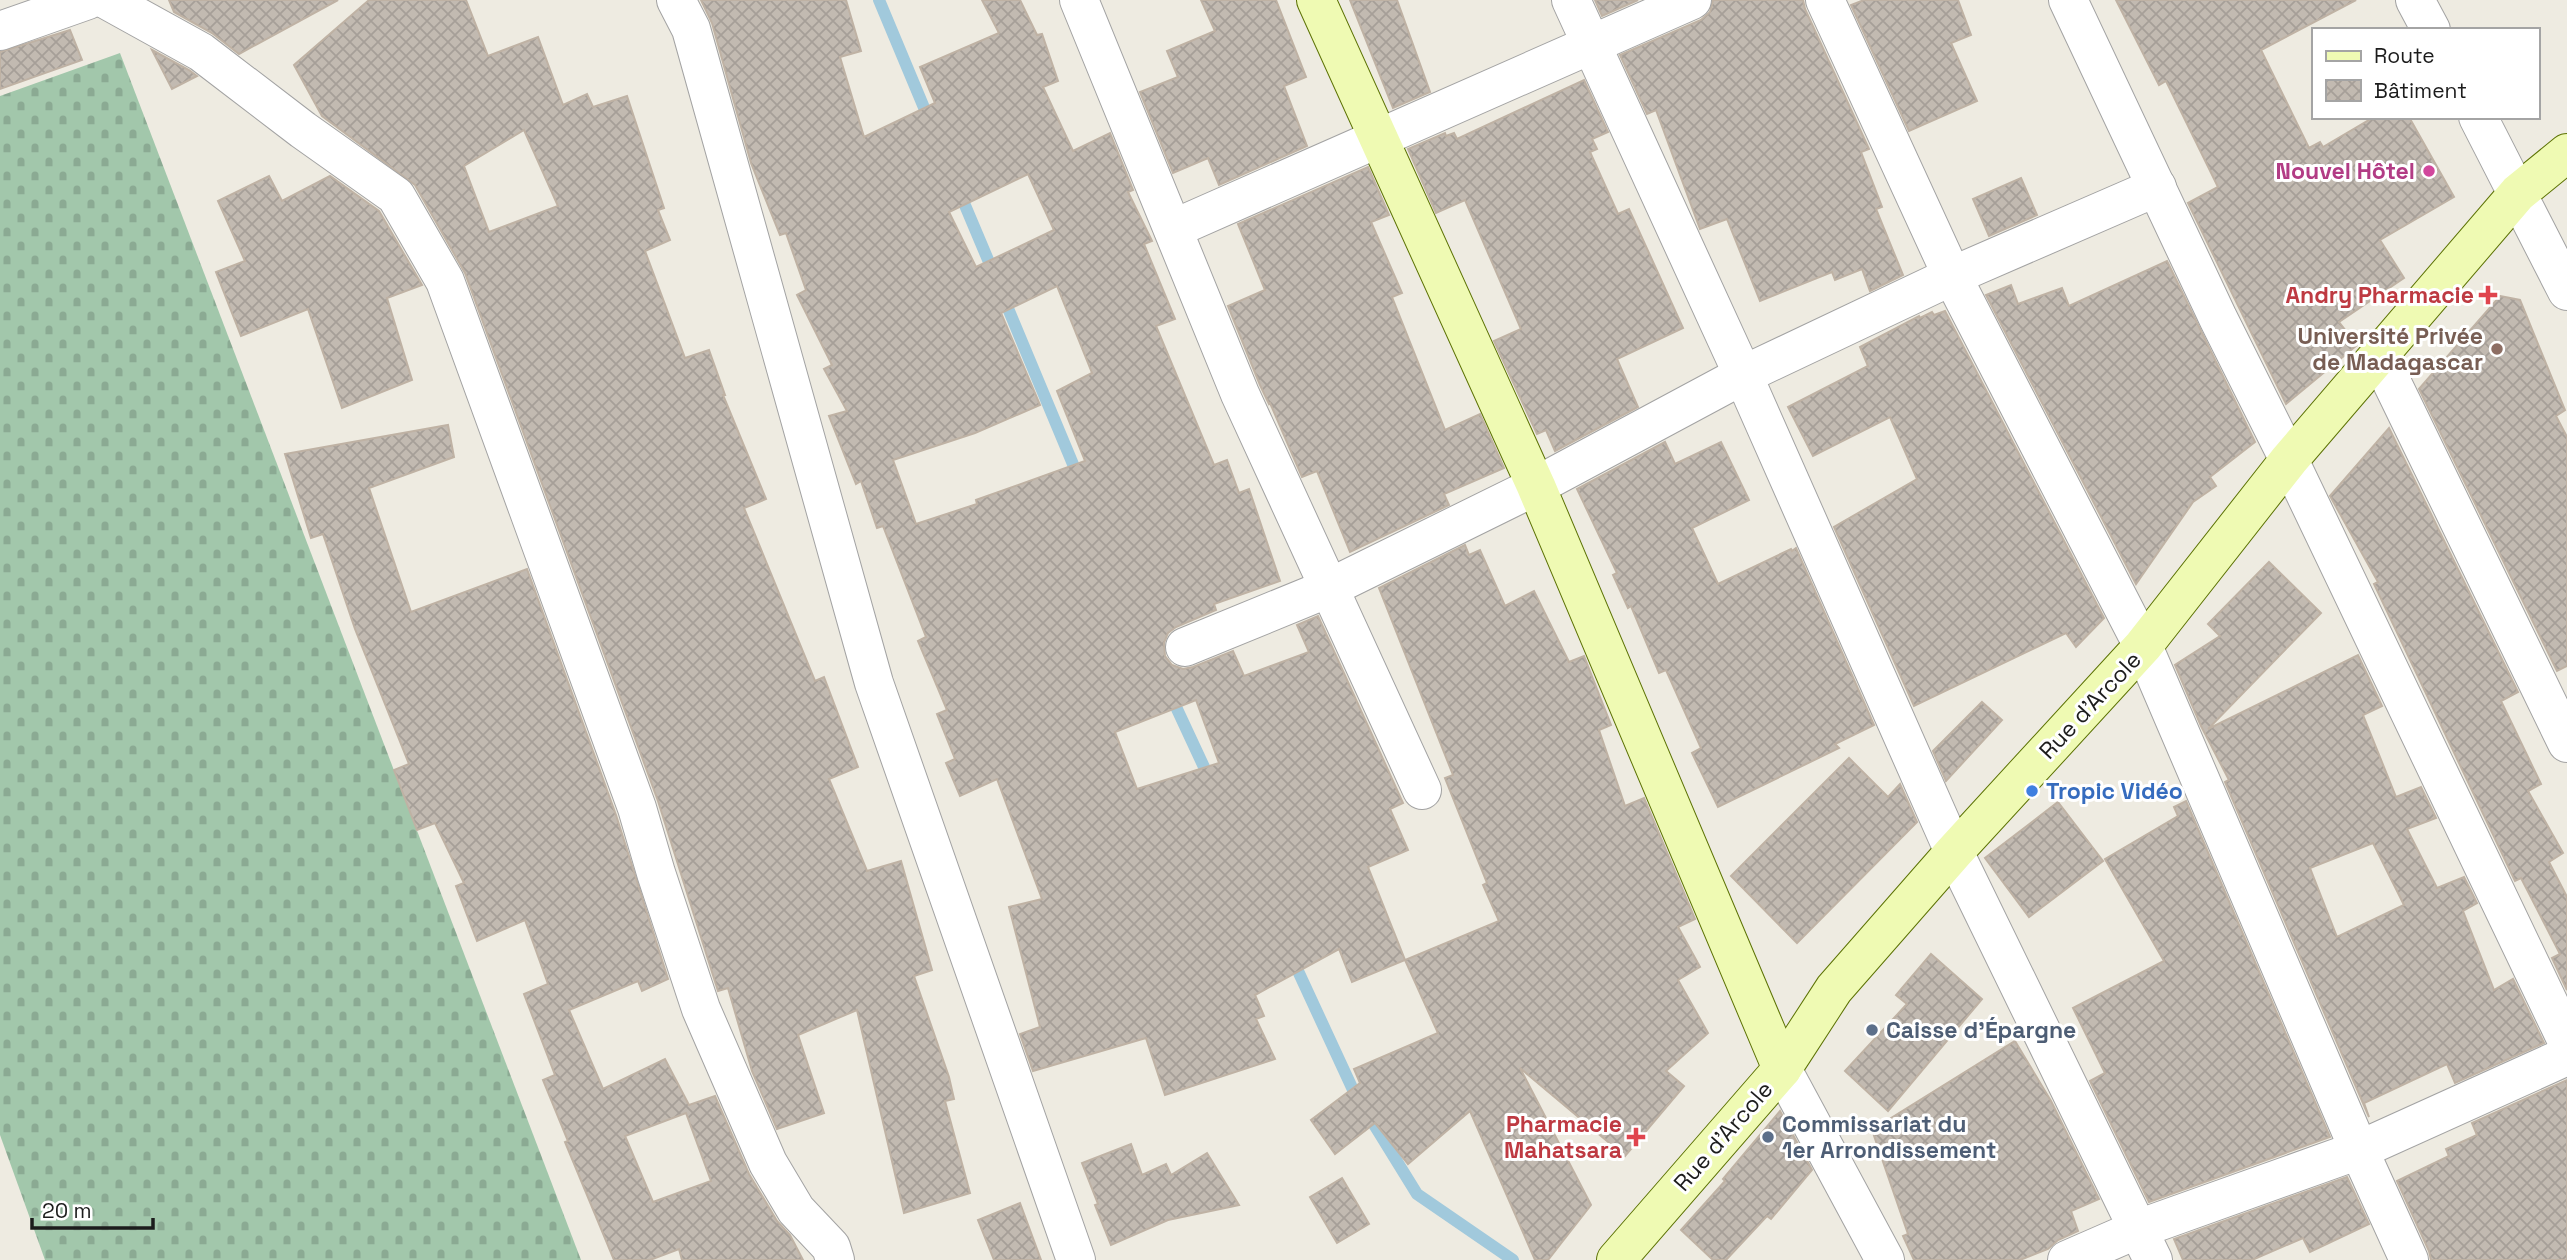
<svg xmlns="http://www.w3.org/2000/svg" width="2567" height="1260" font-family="'Space Grotesk',sans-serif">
<defs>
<pattern id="cemetery-stones" width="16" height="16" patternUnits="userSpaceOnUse" patternTransform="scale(1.75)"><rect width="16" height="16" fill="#a2c7ab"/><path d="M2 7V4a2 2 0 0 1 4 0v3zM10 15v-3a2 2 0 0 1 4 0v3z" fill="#8baa93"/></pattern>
<pattern id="building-cross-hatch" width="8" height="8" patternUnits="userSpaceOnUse" patternTransform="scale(1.75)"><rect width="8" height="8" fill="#c2bab1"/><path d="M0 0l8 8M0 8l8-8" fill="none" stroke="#a69f98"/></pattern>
</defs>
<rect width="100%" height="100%" fill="#eeebe1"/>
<path fill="url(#cemetery-stones)" d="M120 53 581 1260H45L0 1135V96Z"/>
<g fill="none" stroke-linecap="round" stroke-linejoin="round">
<g stroke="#a1c9dc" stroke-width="12">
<path d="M879 0 930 122"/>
<path d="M959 191 994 274"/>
<path d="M1002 294 1080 481"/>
<path d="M1170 694 1211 782"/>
<path d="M1292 958 1354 1092 1417 1194 1513 1260"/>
</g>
</g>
<g fill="url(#building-cross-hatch)" stroke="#bfb2a4" stroke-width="2" fill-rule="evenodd">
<path d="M169 0H338L239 54 212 33 174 12Z"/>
<path d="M369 0H466L488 56 538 37 563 105 587 94 593 107 627 96 664 208 658 210 670 240 645 251 685 358 709 350 725 395H723L766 499 744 508 815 681 824 677 858 767 829 779 867 871 901 861 932 970 914 976 949 1077 954 1099 945 1101 970 1193 904 1213 857 1010 798 1035 824 1113 777 1129 752 1071 728 988 718 991 658 801 465 273 415 185 322 116 294 65ZM524 130 558 206 489 232 464 166Z"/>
<path d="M701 0H846L861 51 840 57 864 137 935 103 920 67 999 33 982 0H1020L1037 35 1042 34 1058 81 1043 87 1073 151 1110 133 1133 190 1128 192 1152 241 1144 244 1175 319 1156 326 1214 465 1227 460 1239 493 1249 489 1280 581 1214 604 1216 610 1176 627 1168 633 1164 643 1165 656 1172 665 1183 669 1193 667 1233 651 1244 676 1309 652 1297 625 1318 616 1403 803 1390 809 1408 850 1368 867 1405 960 1352 982 1339 949 1255 995 1264 1016 1256 1019 1275 1059 1165 1095 1146 1038 1033 1071 1020 1034 1040 1027 1009 907 1042 899 997 779 960 796 946 763 955 759 937 714 947 710 918 641 926 637 883 526 877 528 861 481 856 484 829 416 847 411 824 369 832 365 797 295 806 290 786 233 780 235 751 163 712 23ZM1028 174 1054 230 976 267 949 212ZM1057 286 1092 373 1057 391 1085 461 976 500 977 504 916 524 893 460 975 433 1040 405 1001 313ZM1196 700 1219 763 1137 789 1115 732Z"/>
<path d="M1201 0H1276L1306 77 1284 86 1307 146 1219 185 1208 158 1173 173 1140 92 1178 77 1167 51 1215 31Z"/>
<path d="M1350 0H1397L1430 92 1393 108Z"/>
<path d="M1595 0H1638L1602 16Z"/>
<path d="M1713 0H1803L1805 9 1869 149 1861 152 1882 207 1876 209 1903 275 1870 291 1862 269 1835 280 1832 272 1760 301 1727 219 1700 229 1656 110 1647 114 1620 55 1701 20 1710 12Z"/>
<path d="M1864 0H1958L1971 35 1951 43 1977 101 1909 131 1851 5Z"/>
<path d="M2116 0H2356L2261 50 2309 148 2320 142 2323 147 2374 117H2409L2454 197 2380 240 2404 278 2339 322 2357 345 2286 404 2188 203 2218 187 2166 81 2159 85Z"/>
<path d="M70 30 82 60 0 89V52Z"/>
<path d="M152 50 189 70 197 76 172 89Z"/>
<path d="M1584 80 1608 132 1592 139 1597 149 1590 152 1618 214 1629 209 1683 328 1617 359 1638 407 1555 451 1546 430 1537 434 1494 341 1521 329 1465 200 1436 213 1408 149 1445 133 1446 136 1454 133 1457 139Z"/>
<path d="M1368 167 1389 215 1371 222 1402 293 1392 297 1445 430 1480 414 1504 468 1444 494 1449 505 1350 552 1317 471 1302 477 1270 403 1269 404 1260 385 1228 306 1265 290 1238 224Z"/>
<path d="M269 176 282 201 330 176 379 211 422 285 387 298 412 380 342 408 308 309 241 336 216 272 245 261 218 201Z"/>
<path d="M2021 178 2037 215 1989 236 1973 199Z"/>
<path d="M2167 261 2255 442 2210 477 2216 486 2193 502 2136 584 1986 295 2011 285 2018 304 2062 288 2069 306Z"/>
<path d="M2500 296 2520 300 2565 410 2556 416 2567 437V666L2557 671 2419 389Z"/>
<path d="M1945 311 2104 618 2076 647 2066 633 1914 706 1834 527 1917 479 1890 417 1813 456 1788 407 1868 366 1860 347 1919 316 1920 318 1932 312 1934 315Z"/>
<path d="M448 425 454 457 369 488 411 612 527 569 616 815 668 979 642 991 638 981 569 1010 603 1089 665 1059 689 1105 715 1096 749 1174 777 1221 790 1235 803 1260H682L679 1249 650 1260H614L565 1142 568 1141 543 1080 555 1075 524 994 548 984 525 920 477 941 456 886 464 883 435 823 417 830 394 770 409 764 355 629 323 534 311 538 285 454ZM686 1113 711 1181 653 1202 625 1136Z"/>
<path d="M2389 428 2518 692 2501 701 2541 784 2528 791 2563 853 2549 862 2567 897V990L2552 958 2560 954 2521 878 2515 881 2374 584 2378 582 2330 496Z"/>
<path d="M1665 442 1675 464 1721 442 1749 500 1692 528 1718 584 1791 549 1792 551 1796 548 1874 725 1835 744 1839 748 1718 807 1692 753 1701 748 1666 670 1659 673 1631 606 1628 608 1613 575 1617 573 1577 489Z"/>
<path d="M1465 545 1469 555 1480 550 1505 606 1534 591 1569 662 1584 656 1611 725 1599 730 1625 806 1644 798 1695 919 1678 927 1700 967 1678 980 1708 1033 1666 1071 1684 1086 1625 1156 1520 1068 1591 1205 1548 1260H1535L1470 1111 1408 1164 1375 1123 1335 1154 1311 1120 1360 1083 1354 1069 1438 1033 1405 960 1499 921 1483 885 1487 883 1445 778 1453 775 1379 588Z"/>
<path d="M2269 562 2321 613 2208 729 2358 655 2382 706 2363 715 2396 797 2421 787 2436 818 2407 829 2437 888 2464 877 2477 903 2463 911 2494 990 2513 979 2544 1043 2455 1083 2447 1064 2364 1103 2369 1117 2225 782 2229 780 2201 726 2175 665 2220 636 2208 624ZM2373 843 2404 905 2337 937 2310 868Z"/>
<path d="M1982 702 2002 720 1946 781 1933 751Z"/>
<path d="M1849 758 1888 797 1900 784 1917 822 1797 943 1731 876Z"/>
<path d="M2186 801 2330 1137 2149 1202 2090 1081 2105 1073 2073 1008 2164 961 2105 859 2178 816 2174 807Z"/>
<path d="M2058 802 2103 861 2029 917 1985 858Z"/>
<path d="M1931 954 1982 999 1888 1111 1845 1071 1907 1004 1896 995Z"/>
<path d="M2015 1041 2051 1101 2099 1199 2071 1211 2078 1231 2058 1240 2048 1249 2020 1260H1914L1903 1236 1908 1234 1872 1130Z"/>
<path d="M2567 1080V1260H2431L2429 1251 2397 1181 2449 1156 2446 1149 2477 1135 2472 1123Z"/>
<path d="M1780 1111 1812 1170 1771 1219 1767 1216 1726 1260H1713L1681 1230 1725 1181 1723 1179Z"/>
<path d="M1131 1144 1142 1175 1166 1164 1171 1175 1207 1153 1239 1205 1168 1220 1111 1245 1095 1205 1098 1204 1082 1163Z"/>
<path d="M2347 1177 2369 1224 2310 1252 2303 1238 2252 1260H2183L2174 1239Z"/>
<path d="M1342 1178 1369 1224 1337 1243 1310 1197Z"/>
<path d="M1020 1203 1041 1260H994L978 1220Z"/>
</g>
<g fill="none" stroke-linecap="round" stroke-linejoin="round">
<defs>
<g id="street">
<path d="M107 0 201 52 303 130 396 196 445 281 637 808 656 873 701 1009 768 1163 796 1210 831 1247 835 1260"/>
<path d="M676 0 691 29 874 683 1076 1260"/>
<path d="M1079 0 1240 394 1422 790"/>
<path d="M1571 0 1743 375 1954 852 2153 1260"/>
<path d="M1825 0 1952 276 2143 646 2359 1150 2409 1260"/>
<path d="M2068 0 2218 318 2289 460 2567 1041"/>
<path d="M2415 0 2431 30"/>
<path d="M0 31 88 0"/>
<path d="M2478 117 2567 291"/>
<path d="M1173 229 1692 0"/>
<path d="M2379 356 2567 743"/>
<path d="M1185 647 1329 588 1536 486 1743 375 1952 276 2157 187"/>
<path d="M1782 1069 1885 1260"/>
<path d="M2067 1260 2138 1229 2359 1150 2567 1056"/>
</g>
<g id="secondary">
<path d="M1316 0 1536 486 1782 1069"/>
<path d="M1616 1260 1782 1069 1834 989 1954 852 2143 646 2289 460 2518 193 2567 153"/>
</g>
</defs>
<use href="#street" stroke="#a3a3a3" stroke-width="40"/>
<use href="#secondary" stroke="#5c7204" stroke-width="40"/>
<use href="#street" stroke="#fff" stroke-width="38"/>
<use href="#secondary" stroke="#effab3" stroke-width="38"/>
</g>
<circle fill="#d1479c" stroke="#fff" stroke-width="2.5" cx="2429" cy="171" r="7"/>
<g fill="#e0444e" stroke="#fff" stroke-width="2.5">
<path d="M2484.5 284.5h7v7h7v7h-7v7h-7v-7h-7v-7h7z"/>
<path d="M1632.5 1126.5h7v7h7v7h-7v7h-7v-7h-7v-7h7z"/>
</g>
<circle fill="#8d6e63" stroke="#fff" stroke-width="2.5" cx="2497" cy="349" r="7"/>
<circle fill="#3f7fe0" stroke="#fff" stroke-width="2.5" cx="2032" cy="791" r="7"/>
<g fill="#5c6f8a" stroke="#fff" stroke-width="2.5">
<circle cx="1872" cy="1030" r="7"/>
<circle cx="1768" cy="1137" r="7"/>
</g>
<g text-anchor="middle" stroke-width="6" stroke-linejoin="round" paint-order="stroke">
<g font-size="23" font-weight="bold" fill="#b23c85" stroke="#fff" text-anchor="end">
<text x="2415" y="179">Nouvel Hôtel</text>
</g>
<g font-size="23" font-weight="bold" fill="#be3a42" stroke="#fff" text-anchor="end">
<text x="2474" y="303">Andry Pharmacie</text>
<text x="1622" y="1132">Pharmacie<tspan x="1622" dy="26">Mahatsara</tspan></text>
</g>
<g font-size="23" font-weight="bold" fill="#785e54" stroke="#fff" text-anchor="end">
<text x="2483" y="344">Université Privée<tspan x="2483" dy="26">de Madagascar</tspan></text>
</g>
<g font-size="23" fill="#1c1c1c" stroke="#fff">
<text transform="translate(2090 705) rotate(-47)" y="8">Rue d'Arcole</text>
<text transform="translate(1723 1136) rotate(-49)" y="8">Rue d'Arcole</text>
</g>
<g font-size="23" font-weight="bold" fill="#366cbe" stroke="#fff" text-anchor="start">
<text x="2046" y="799">Tropic Vidéo</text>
</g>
<g font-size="23" font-weight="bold" fill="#4e5e75" stroke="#fff" text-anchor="start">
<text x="1886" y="1038">Caisse d'Épargne</text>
<text x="1782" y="1132">Commissariat du<tspan x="1782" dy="26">1er Arrondissement</tspan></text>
</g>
</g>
<rect x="2312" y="28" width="228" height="91" fill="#ffffff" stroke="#a4a4a4" stroke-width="2"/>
<rect x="2326" y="51" width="35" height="10" fill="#effab3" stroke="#a4a4a4" stroke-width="2"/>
<text x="2374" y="63" font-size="21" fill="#1c1c1c">Route</text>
<rect x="2326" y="80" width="35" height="21" fill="url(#building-cross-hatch)" stroke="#a4a4a4" stroke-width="2"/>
<text x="2374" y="98" font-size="21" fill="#1c1c1c">Bâtiment</text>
<path d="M32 1218v10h121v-10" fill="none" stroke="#1c1c1c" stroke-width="3.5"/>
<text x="42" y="1218" font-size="21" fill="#1c1c1c" stroke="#ffffff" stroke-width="5" paint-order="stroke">20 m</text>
</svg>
